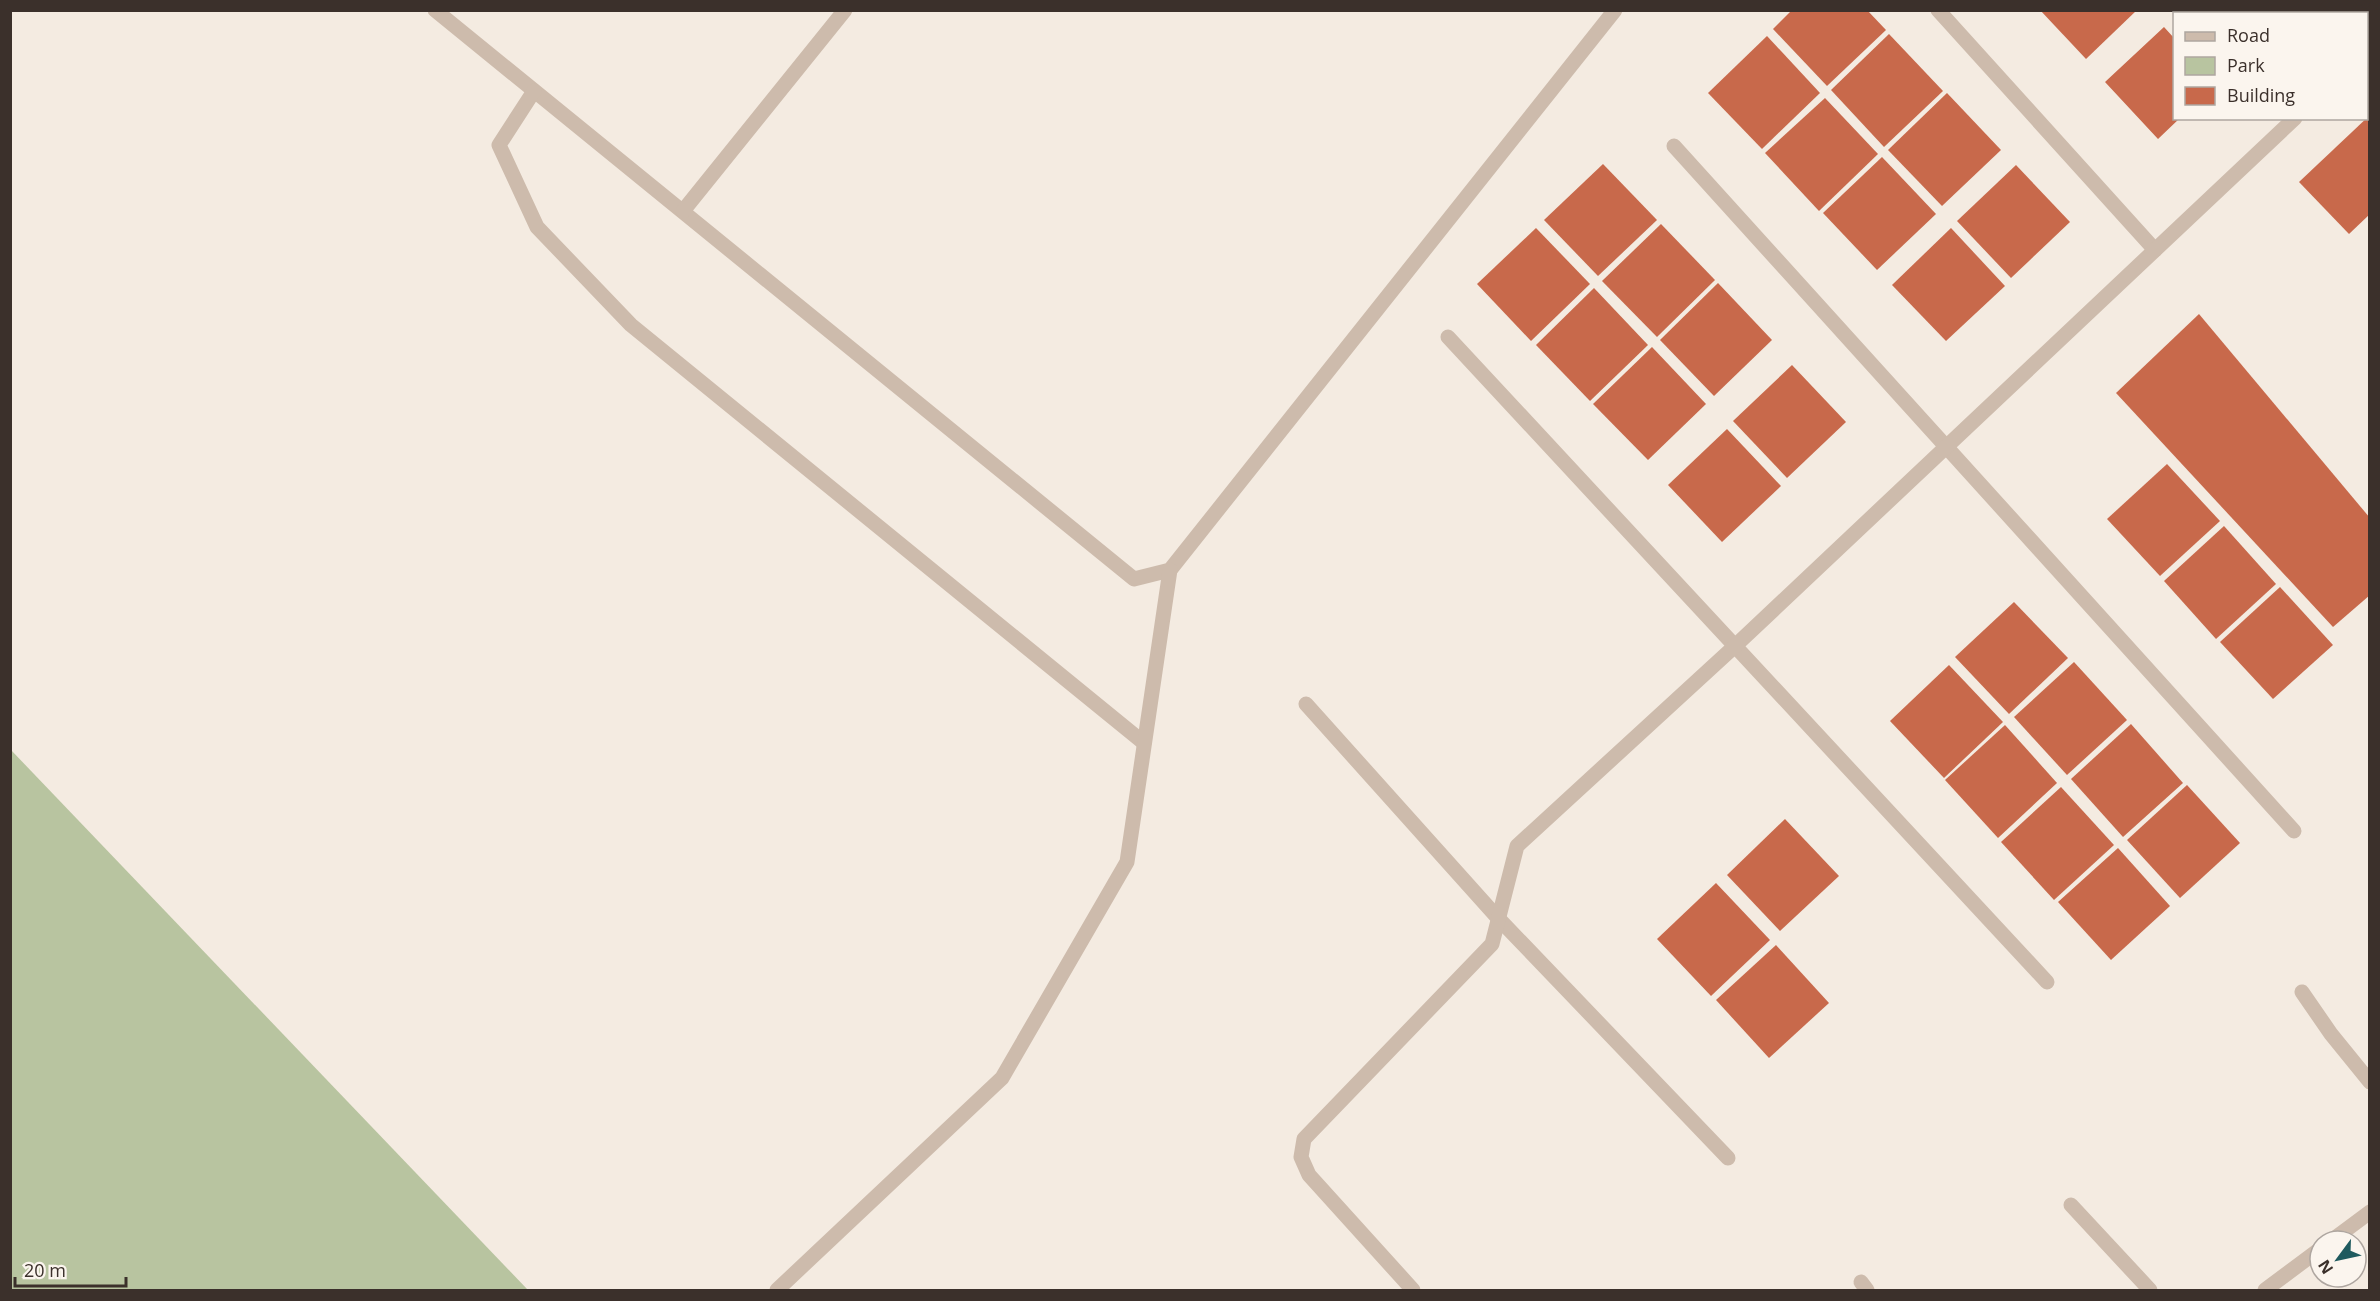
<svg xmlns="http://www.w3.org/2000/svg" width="2380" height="1301" font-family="'Open Sans',sans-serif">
<rect width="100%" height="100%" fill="#f4ebe1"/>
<path fill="#b8c4a0" d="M10 750H11L528 1290H11Z"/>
<g fill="#c8694b">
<path d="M1792 10H1867L1886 30 1827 86 1773 29Z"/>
<path d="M2040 10H2137L2086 59Z"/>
<path d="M2164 27 2174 38V118H2180L2158 139 2105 82Z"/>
<path d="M1889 34 1943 91 1884 147 1831 90Z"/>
<path d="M1767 36 1820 93 1762 149 1708 93Z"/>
<path d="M1947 93 2001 150 1942 206 1888 150Z"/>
<path d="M1825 98 1878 154 1819 211 1765 153Z"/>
<path d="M2370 115V214L2349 234 2299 182Z"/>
<path d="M1882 157 1936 214 1877 270 1823 213Z"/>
<path d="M1603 164 1657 220 1598 276 1544 220Z"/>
<path d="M2016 165 2070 222 2011 278 1957 221Z"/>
<path d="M1661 224 1715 280 1657 337 1602 281Z"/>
<path d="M1536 228 1590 284 1531 341 1477 284Z"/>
<path d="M1951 228 2005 286 1946 341 1892 285Z"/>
<path d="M1718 283 1772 340 1714 396 1660 340Z"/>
<path d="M1594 288 1648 345 1590 401 1536 345Z"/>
<path d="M2199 314 2370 518V595L2333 627 2116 393Z"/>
<path d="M1652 347 1706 404 1648 460 1593 404Z"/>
<path d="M1792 365 1846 422 1787 478 1733 421Z"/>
<path d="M1727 429 1781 486 1722 542 1668 485Z"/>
<path d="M2167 464 2220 521 2160 576 2107 519Z"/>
<path d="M2224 526 2276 584 2216 639 2164 581Z"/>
<path d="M2280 587 2333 645 2273 699 2220 642Z"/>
<path d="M2014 602 2068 658 2009 714 1955 657Z"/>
<path d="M2074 662 2127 720 2067 775 2014 717Z"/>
<path d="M1949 665 2003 722 1944 778 1890 721Z"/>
<path d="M2131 724 2183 783 2123 837 2071 779Z"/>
<path d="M2005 725 2057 783 1998 838 1945 780Z"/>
<path d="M2187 785 2240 843 2180 898 2127 840Z"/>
<path d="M2061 787 2114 845 2054 900 2001 842Z"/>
<path d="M1785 819 1839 876 1780 931 1727 875Z"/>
<path d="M2118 848 2170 906 2111 960 2058 902Z"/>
<path d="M1716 883 1770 940 1711 996 1657 939Z"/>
<path d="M1776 945 1829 1003 1769 1058 1716 1000Z"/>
</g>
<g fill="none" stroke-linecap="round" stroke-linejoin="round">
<g stroke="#cdbbac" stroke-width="15">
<path d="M435 10 1134 579 1170 570 1615 10"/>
<path d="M534 91 499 145 537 227 631 325 1144 743"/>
<path d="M683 211 845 10"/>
<path d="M2071 1205 2150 1290"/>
<path d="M1861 1282 1867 1290"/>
<path d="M777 1290 1002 1078 1127 862 1170 570"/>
</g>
<g stroke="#cdbbac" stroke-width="15">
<path d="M1938 10 2155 250"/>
<path d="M2366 52 2370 49"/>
<path d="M1674 146 2294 831"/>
<path d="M1448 337 2047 982"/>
<path d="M1306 704 1497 917 1728 1158"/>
<path d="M2302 992 2331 1034 2370 1082"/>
<path d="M1413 1290 1309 1175 1301 1157 1304 1139 1492 944 1517 846 1735 646 2295 118"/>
</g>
<g stroke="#cdbbac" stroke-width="15">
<path d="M2331 1241 2370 1212"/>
<path d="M2265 1290 2320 1249"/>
</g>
</g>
<rect width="2380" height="1301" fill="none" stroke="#3b302b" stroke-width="24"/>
<rect x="2173" y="12" width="195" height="108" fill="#fbf5ee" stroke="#aea6a0" stroke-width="1.5"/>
<rect x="2185" y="32" width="30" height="9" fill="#cdbbac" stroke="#aea6a0" stroke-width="1.5"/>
<text x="2227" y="42" font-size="18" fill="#3b302b">Road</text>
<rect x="2185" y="57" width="30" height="18" fill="#b8c4a0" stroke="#aea6a0" stroke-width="1.5"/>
<text x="2227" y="72" font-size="18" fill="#3b302b">Park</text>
<rect x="2185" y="87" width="30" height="18" fill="#c8694b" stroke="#aea6a0" stroke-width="1.5"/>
<text x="2227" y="102" font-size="18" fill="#3b302b">Building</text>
<g transform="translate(2338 1259) rotate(237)"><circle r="28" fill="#fbf5ee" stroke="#aea6a0" stroke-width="1.5"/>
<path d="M0-4.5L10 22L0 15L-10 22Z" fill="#1f5a5e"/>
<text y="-9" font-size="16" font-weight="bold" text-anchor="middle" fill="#3b302b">N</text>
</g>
<path d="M15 1277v9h111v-9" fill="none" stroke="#3b302b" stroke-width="3"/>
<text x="24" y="1277" font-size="18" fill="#3b302b" stroke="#fbf5ee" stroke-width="4.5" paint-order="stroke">20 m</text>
</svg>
